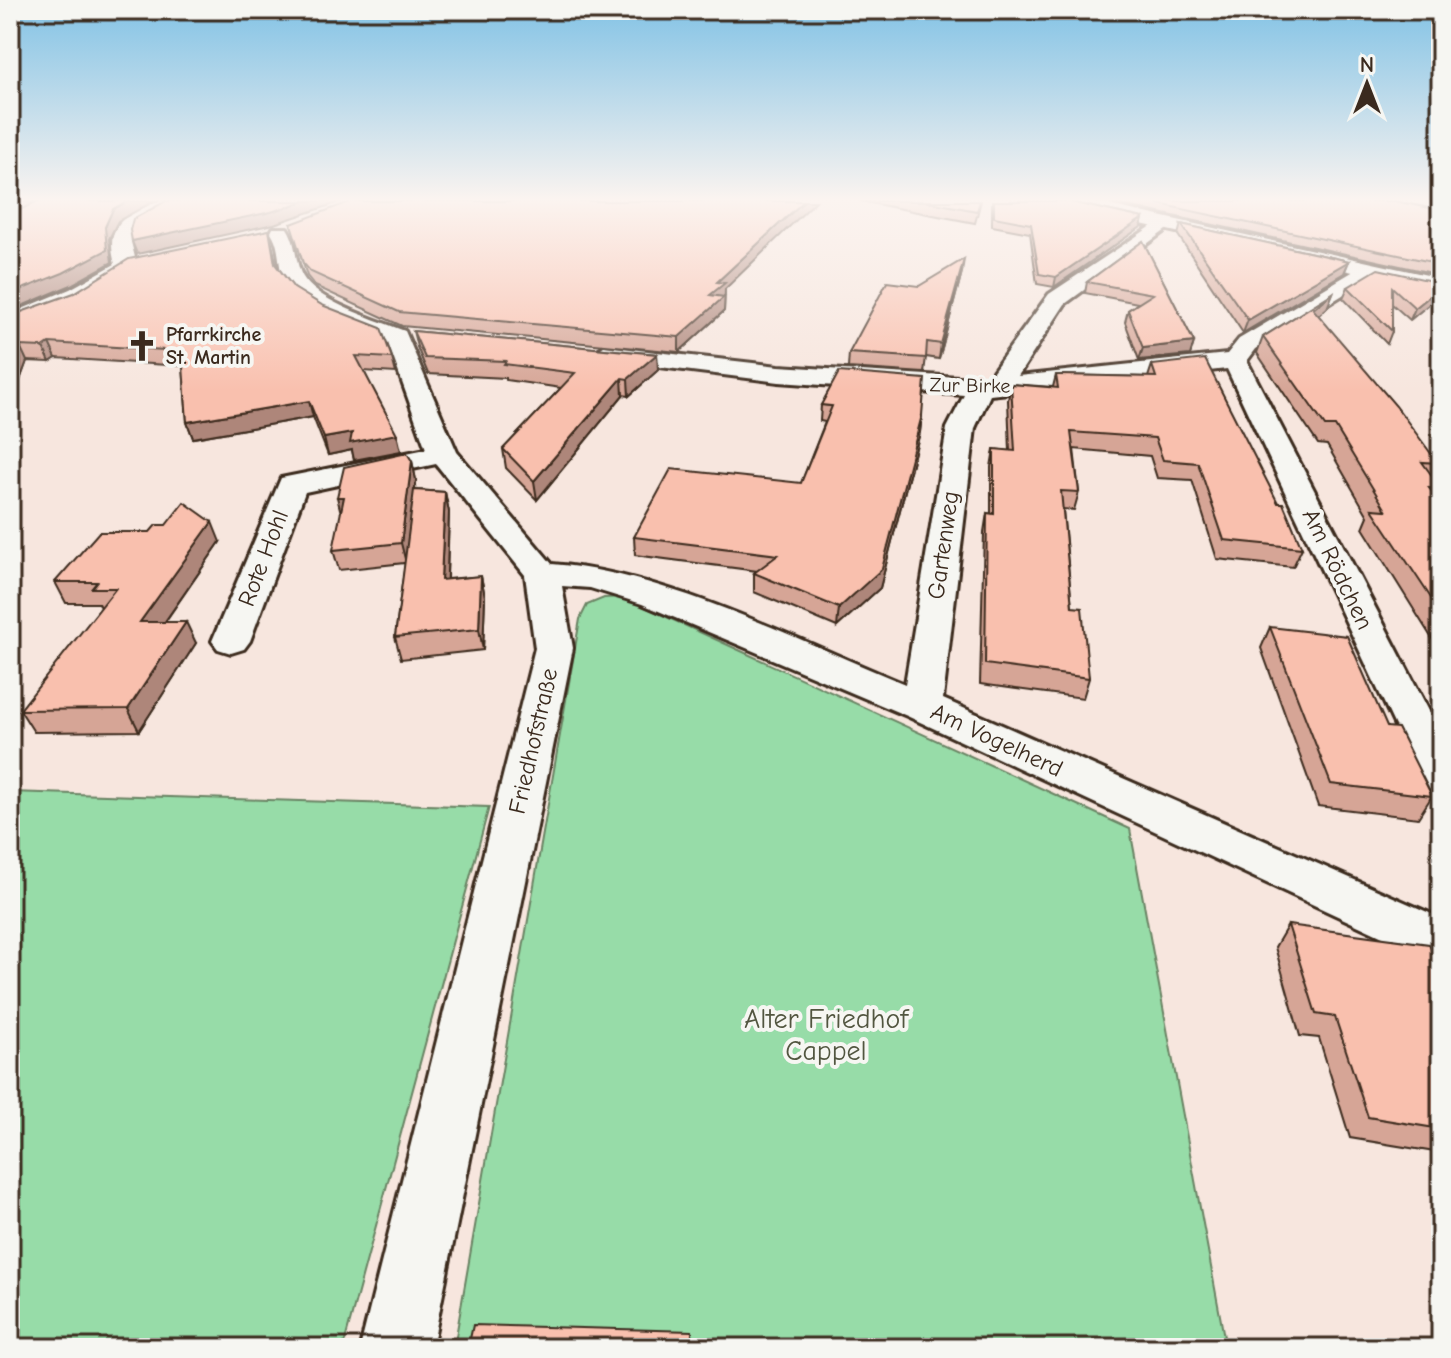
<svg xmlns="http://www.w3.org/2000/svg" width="1451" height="1358" font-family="'Comic Neue',sans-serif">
<rect width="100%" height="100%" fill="#f7e6de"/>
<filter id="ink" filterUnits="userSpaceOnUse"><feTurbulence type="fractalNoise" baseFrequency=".0125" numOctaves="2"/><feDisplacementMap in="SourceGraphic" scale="16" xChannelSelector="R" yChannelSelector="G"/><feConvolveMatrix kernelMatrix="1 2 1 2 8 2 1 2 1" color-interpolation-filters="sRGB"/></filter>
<g filter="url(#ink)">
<g fill="#97dca8" stroke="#698363" stroke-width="2">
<path d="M623 597 1130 829 1226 1348H454L580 619 587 605 604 598Z"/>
<path d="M10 792 489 807 343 1348H10Z"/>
</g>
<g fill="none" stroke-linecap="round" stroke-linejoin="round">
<defs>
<path id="minor" d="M1164 218 1170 219V227L1065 304 1018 376 1227 354 1239 339 1364 265H1378L1381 269 1378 273 1256 349 1247 361 1441 734V793L1425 788 1419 777 1227 369 990 395 975 428 943 699 1441 918V964L907 716 642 604 590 588 562 586 573 648 432 1348H360L535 648 525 575 436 464 305 492 250 641 244 649 231 653 218 649 212 641 281 478 426 449 387 340C355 327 301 314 284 280 277 265 281 247 271 232L273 228H287C298 244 294 266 305 280 323 304 378 320 405 331L457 452 552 564C667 573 797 640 905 684L947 428 964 395 779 382 604 360 592 353 604 346 779 366 992 379 993 371 1049 294Z"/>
<g id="tertiary">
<path d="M160 201H187L135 229 131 242 137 265C119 290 41 323 10 331V314L70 289 115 264C104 224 125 214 160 201Z"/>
<path d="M1057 201H1091L1441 278V292L1066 207Z"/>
</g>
</defs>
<use href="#minor" stroke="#3b2a1e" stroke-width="6"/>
<use href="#tertiary" stroke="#3b2a1e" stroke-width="6"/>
<use href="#minor" fill="#f6f6f2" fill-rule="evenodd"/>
<use href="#tertiary" fill="#f6f6f2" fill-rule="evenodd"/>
</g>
<g fill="#d6a596" stroke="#3b2a1e" stroke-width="2">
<path d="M15 201H154L118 221 109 239 112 262 69 286 10 311V215L19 211Z"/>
<path d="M860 201H981L975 223Z"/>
<path d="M992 201H1066L1143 218 1141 227 1054 287 1037 284 1030 233 992 226Z"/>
<path d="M1105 201H1394L1441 210V275Z"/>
<path d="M291 224 725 289 724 311 679 352 402 326 315 286 307 276Z"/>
<path d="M1181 224 1349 261 1344 273 1243 333 1178 235Z"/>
<path d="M269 230 277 266 294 288 392 358 396 373 364 371 401 451 354 460 352 450 328 455 313 417 193 438 187 422 183 366 56 358 50 362 27 361 10 407V316Z"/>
<path d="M1143 241 1194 342 1190 355 1139 360 1125 322 1128 310 1138 303 1085 293 1087 282Z"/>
<path d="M962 272 939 359 926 357 924 373 848 368 849 353Z"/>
<path d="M1441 283 1440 295 1410 320 1392 304V331L1387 344 1343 298 1348 287Z"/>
<path d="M1333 293 1327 308 1318 315 1438 463 1432 475 1441 488V491L1437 498 1441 503V653L1363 528 1368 516 1327 445 1318 444 1257 353 1263 337Z"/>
<path d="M413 331 657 354 658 370 629 396 623 395 537 500 506 468 503 449 561 388 506 380V378L428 374 417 347Z"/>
<path d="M1152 365 1278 503 1302 548 1293 567 1217 559 1192 480 1157 478 1150 456 1074 449 1079 492 1074 510 1063 509 1072 607 1089 678 1083 698 980 684 984 532 987 513 991 514V467L994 449 1010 451 1008 400 1011 384 1053 387 1056 375 1148 377Z"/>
<path d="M821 405 922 415 920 432 880 588 837 627 754 592V573L757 571 635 555 634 537 801 483 825 422 820 421Z"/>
<path d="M412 461 416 480 415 490 445 492 449 512 447 579 481 576 485 597 483 650 401 659 395 637 405 563 339 570 333 550Z"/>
<path d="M220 542 165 622 196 643 139 731 34 732 20 710 101 608 99 603H66L55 582Z"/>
<path d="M1270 627 1387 727 1432 796 1418 818 1318 806 1261 648Z"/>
<path d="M1288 925 1441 972V1153L1350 1138 1319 1038 1300 1036 1275 947Z"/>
</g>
<g fill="#ae867a" stroke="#3b2a1e" stroke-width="2">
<path d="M128 201H154L118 221 109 239 112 262 69 286 10 311V294L105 227 113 209Z"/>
<path d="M305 201H343L274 224 137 254 132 241Z"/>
<path d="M804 201H816L725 289 724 311 679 352V337L710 295 717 282Z"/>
<path d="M1143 218 1141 227 1054 287 1056 277Z"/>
<path d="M964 259 962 272 939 359 941 344Z"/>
<path d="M1349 261 1344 273 1243 333 1248 320Z"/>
<path d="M1441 287 1440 295 1410 320 1415 308Z"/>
<path d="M1333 293 1327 308 1307 325 1313 309Z"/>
<path d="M1194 342 1190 355 1139 360 1143 348Z"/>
<path d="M49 343 56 358 50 362 43 347Z"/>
<path d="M20 346 27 361 10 407V372Z"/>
<path d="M657 354 658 370 629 396 628 379Z"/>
<path d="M622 378 623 395 537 500 534 481Z"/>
<path d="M309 401 313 417 193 438 187 422Z"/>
<path d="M922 415 920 432 880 588 837 627 839 608Z"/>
<path d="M352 433 397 434 401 451 354 460 352 450 328 455 324 438Z"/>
<path d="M412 461 416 480 406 563 401 543Z"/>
<path d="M445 492 449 512 446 600 441 580Z"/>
<path d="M337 497H344L342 517Z"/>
<path d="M212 522 220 542 150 643 140 622Z"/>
<path d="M481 576 485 597 483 650 479 629Z"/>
<path d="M186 622 196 643 139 731 128 709Z"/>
</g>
<g fill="#f9c0ae" stroke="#3b2a1e" stroke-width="2">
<path d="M15 201H128L113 209 105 227 107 250 63 273 10 294V215L34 203Z"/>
<path d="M166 201H305L271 212 132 241 130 230 133 219Z"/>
<path d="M352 201H804L717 282 725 283 710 295 724 297 679 337 399 312 311 272 303 263 291 224Z"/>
<path d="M924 201H980L977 211Z"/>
<path d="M994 201H1066L1143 218 1056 277 1039 274 1031 224 994 217Z"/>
<path d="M1145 201H1394L1441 210V264Z"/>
<path d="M1181 224 1349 261 1248 320Z"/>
<path d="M269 230 275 264 294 288 322 305 381 328 392 358 356 356 397 434 350 443 352 433 324 438 309 401 187 422 182 351 49 343 43 347 20 346 10 372V316L74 293 129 259Z"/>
<path d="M1143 241 1194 342 1143 348 1128 310 1153 294 1087 282Z"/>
<path d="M964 259 941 344 927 342 926 358 849 353 887 282 919 286Z"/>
<path d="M1378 269 1441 283V287L1415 308 1392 287V331L1348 287Z"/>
<path d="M1333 293 1313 309 1396 406 1438 463 1422 462 1441 488V489L1429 488 1441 503V613L1372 509 1386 510 1335 426H1325L1263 337Z"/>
<path d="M413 331 657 354 628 379 622 378 534 481 503 449 575 373 504 364 506 361 425 358Z"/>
<path d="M1205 359 1278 503H1283L1302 548 1224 540 1198 463 1163 460 1155 438 1071 432 1079 492 1061 491 1072 607 1082 608 1089 678 985 664 987 513 994 514V449L1015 451 1011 384 1058 388 1056 375H1059L1156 377 1152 365Z"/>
<path d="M839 372 925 379 922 415 882 569 839 608 754 573 778 555 634 537 671 469 801 483 832 406 821 405Z"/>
<path d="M407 453 412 461 401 543 333 550 344 497H337L344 467Z"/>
<path d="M414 490 445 492 441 580 481 576 479 629 395 637Z"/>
<path d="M184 502 212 522 140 622H186L128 709 20 710 116 588H92L97 582H55L99 532H150L156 525H166Z"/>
<path d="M1270 627 1347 636 1387 727 1398 728 1432 796 1331 784Z"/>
<path d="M1288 925 1429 944 1441 972V1129L1368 1117 1335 1017 1316 1014Z"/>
<path d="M473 1325 692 1331V1348H468Z"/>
</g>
</g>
<linearGradient id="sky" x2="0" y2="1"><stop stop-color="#81c2e5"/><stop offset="0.51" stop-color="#fbf4f0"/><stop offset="1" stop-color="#fbf4f0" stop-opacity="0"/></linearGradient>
<rect width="1451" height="391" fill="url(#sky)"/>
<defs>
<symbol id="church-bare" viewBox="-9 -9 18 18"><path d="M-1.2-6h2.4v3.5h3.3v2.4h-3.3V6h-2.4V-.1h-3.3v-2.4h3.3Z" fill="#3b2a1e" stroke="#f6f6f2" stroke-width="2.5" paint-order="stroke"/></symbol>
</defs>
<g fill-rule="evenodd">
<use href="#church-bare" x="120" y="324" width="44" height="44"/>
</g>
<g text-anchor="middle" stroke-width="8" stroke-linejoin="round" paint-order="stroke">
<g font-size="20" font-weight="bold" fill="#3b2a1e" stroke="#f6f6f2" text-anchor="start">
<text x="166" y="341">Pfarrkirche<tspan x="166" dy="23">St. Martin</tspan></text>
</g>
<g font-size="20" fill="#3b2a1e" stroke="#f6f6f2">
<text transform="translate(970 385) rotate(1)" y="7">Zur Birke</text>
</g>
<g font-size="24" fill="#3b2a1e" stroke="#f6f6f2">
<text transform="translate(943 545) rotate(-82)" y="8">Gartenweg</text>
<text transform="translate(263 558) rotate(-69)" y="8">Rote Hohl</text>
<text transform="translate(1338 569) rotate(64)" y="8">Am Rödchen</text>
<text transform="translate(997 740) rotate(25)" y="8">Am Vogelherd</text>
<text transform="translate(533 741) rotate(-77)" y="8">Friedhofstraße</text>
</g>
<g font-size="28" fill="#525640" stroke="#f6f6f2">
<text x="826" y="1028">Alter Friedhof<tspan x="826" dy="32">Cappel</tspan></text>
</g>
</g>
<rect width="1451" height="1358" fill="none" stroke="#f6f6f2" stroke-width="40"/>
<rect x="20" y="20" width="1411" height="1318" fill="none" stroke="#3b2a1e" stroke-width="3" filter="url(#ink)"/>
<g transform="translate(1367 84)" stroke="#f6f6f2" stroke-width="6" paint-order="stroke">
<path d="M0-6L14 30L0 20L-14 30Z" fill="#3b2a1e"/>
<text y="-12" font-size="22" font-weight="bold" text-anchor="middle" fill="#3b2a1e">N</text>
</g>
</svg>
